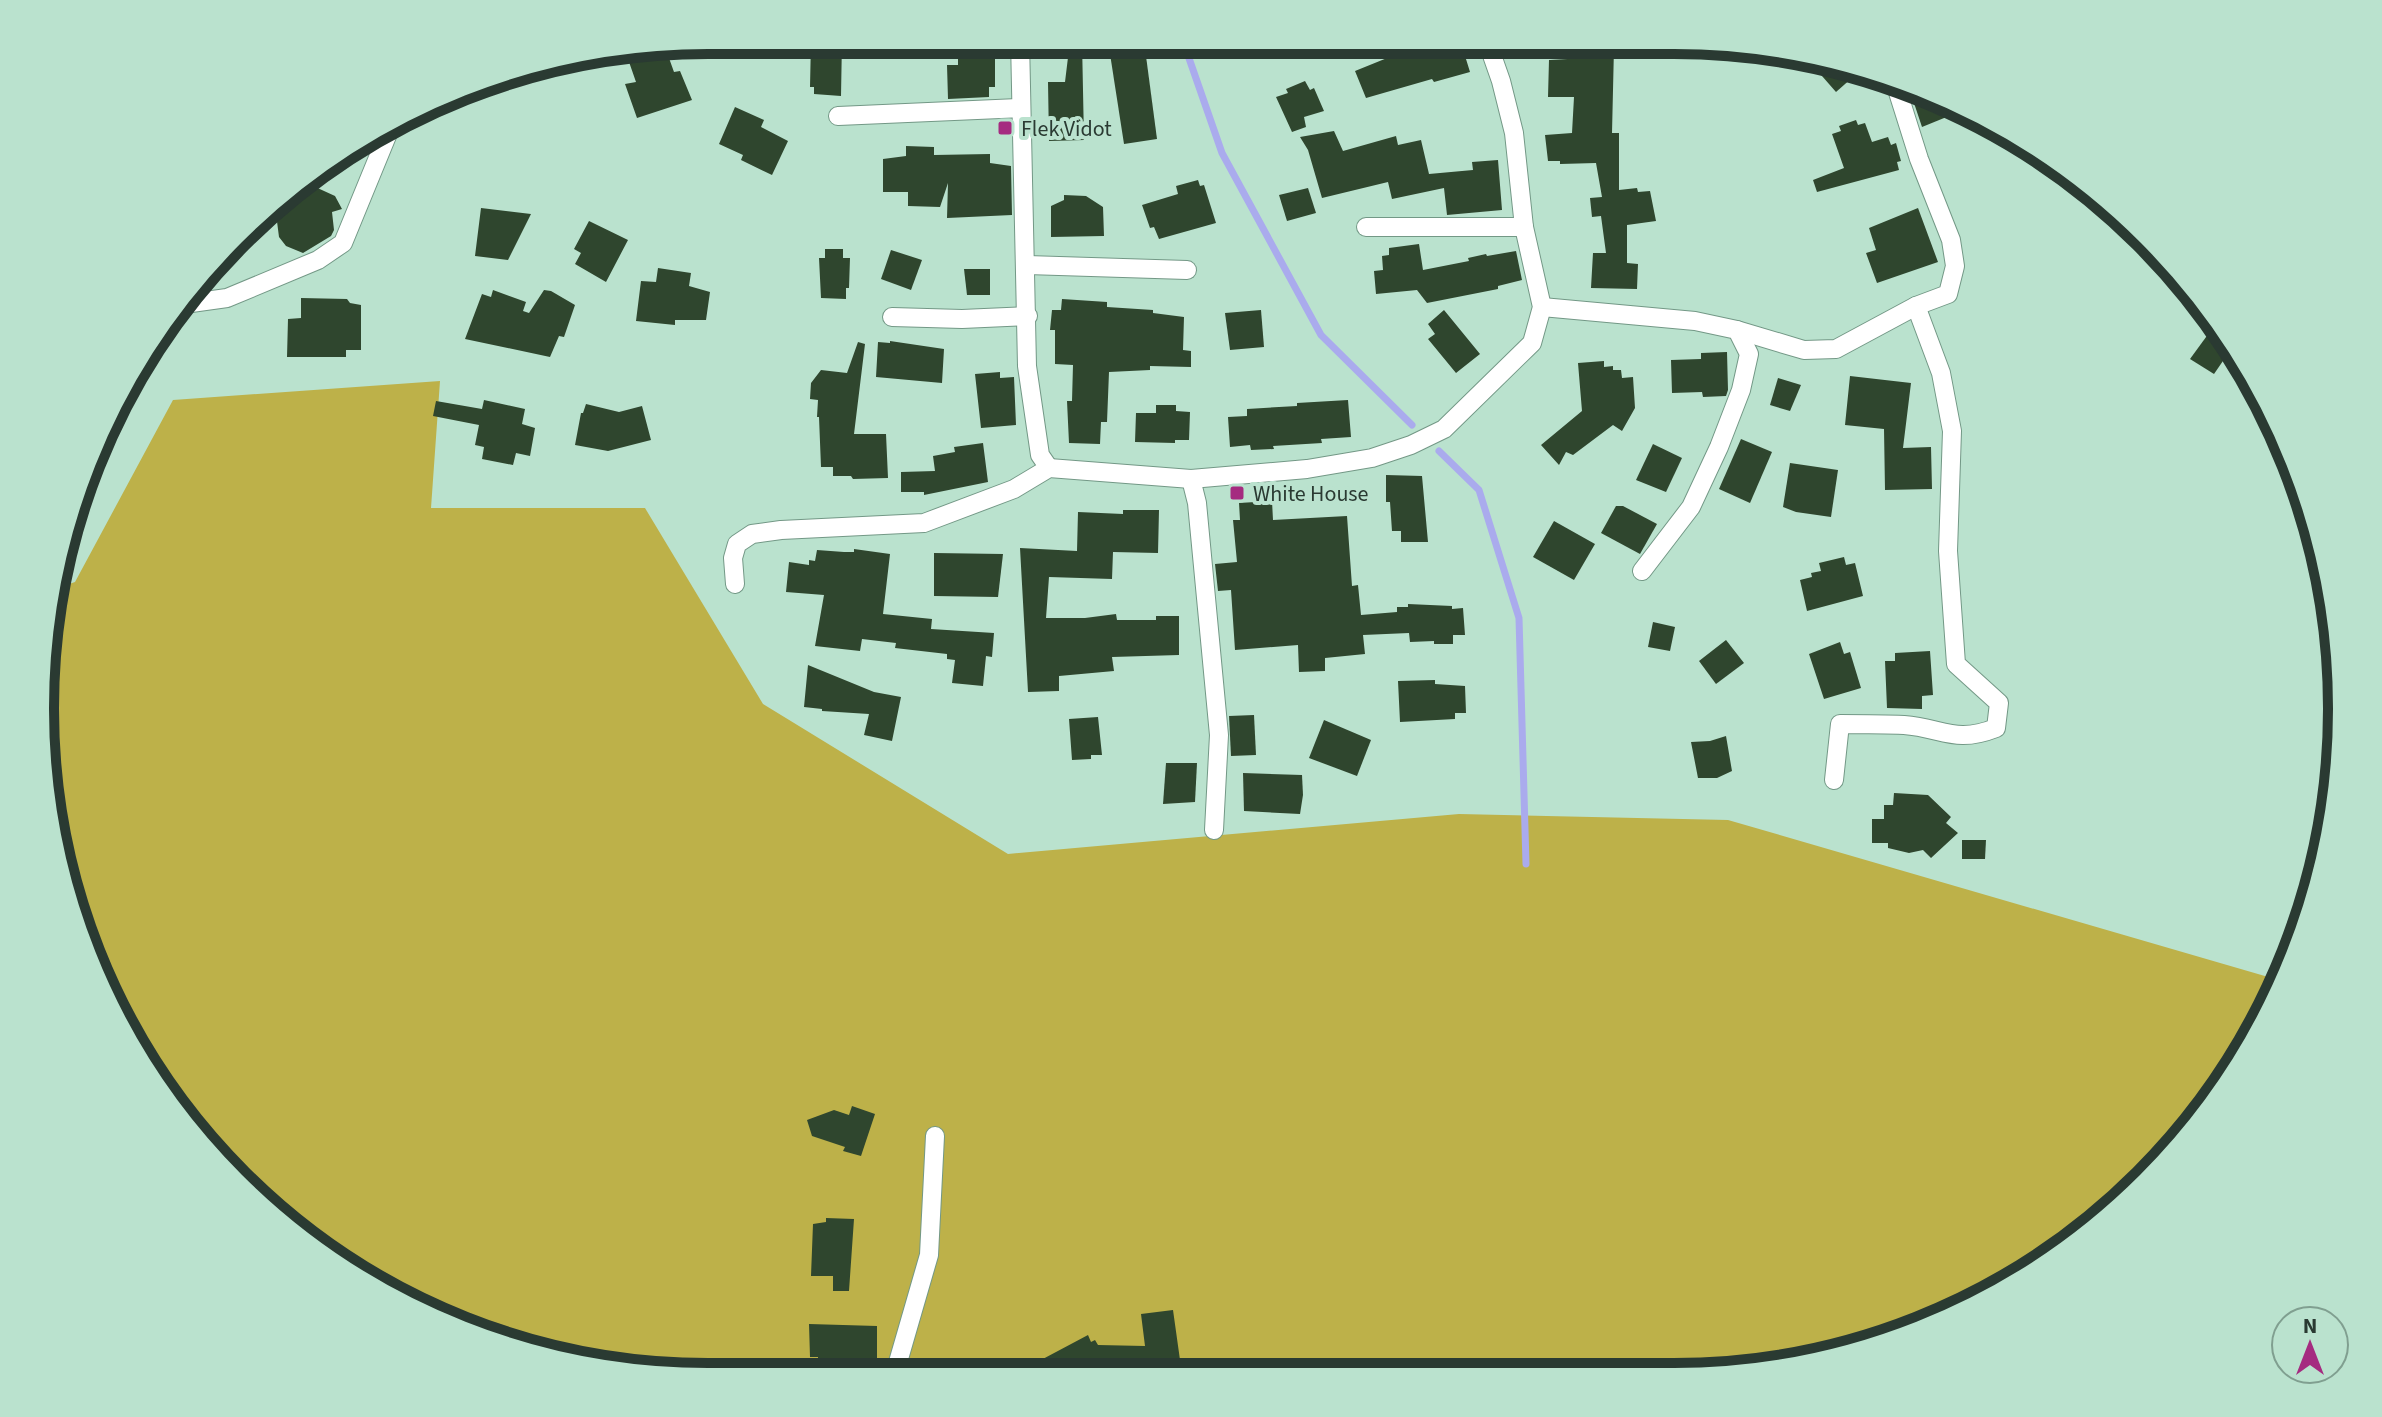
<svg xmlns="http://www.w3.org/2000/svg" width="2382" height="1417" font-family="'Source Sans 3',sans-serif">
<rect width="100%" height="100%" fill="#bae2ce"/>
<path fill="#bdb149" d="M440 381 431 508H645L763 704 1008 854 1459 814 1728 820 2282 981 2229 1080 2115 1211 2007 1288 1847 1354 1718 1376H664L493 1341 337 1264 178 1115 75 923 40 708 60 587 75 582 173 400Z"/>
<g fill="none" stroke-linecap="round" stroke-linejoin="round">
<g stroke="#aaabed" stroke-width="7">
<path d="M1183 41 1222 153 1321 335 1412 425"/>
<path d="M1439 451 1479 490 1519 618 1526 864"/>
</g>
</g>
<g fill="#2f462e">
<path d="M811 40H842L841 96 814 94V87H810Z"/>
<path d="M969 40H995V87H989V97L948 99 947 65H958V59H969Z"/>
<path d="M1070 41H1082L1084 140 1049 141 1048 82H1065Z"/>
<path d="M1108 41H1144L1157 139 1124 144Z"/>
<path d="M1406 41H1447L1449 48 1462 46 1470 72 1434 82 1432 79 1366 98 1355 71 1397 54 1392 46Z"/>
<path d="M665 47 674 72 680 71 692 100 637 118 625 84 636 82 628 59Z"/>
<path d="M1614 47 1612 133H1619V190L1637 188 1638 192 1650 191 1656 221 1627 225V263L1638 264 1637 289 1591 288 1593 253H1606L1601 216 1592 217 1590 198 1602 197 1596 163 1560 164V161H1548L1545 135 1572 133 1574 97H1548L1549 60 1586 58V54Z"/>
<path d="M1808 60 1831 64 1861 70 1836 92Z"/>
<path d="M1305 81 1310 90 1314 88 1324 111 1304 117 1306 127 1292 132 1276 97 1288 93 1286 89Z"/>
<path d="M1908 85 1943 102 1949 116 1922 127Z"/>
<path d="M735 107 764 120 761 127 788 141 772 175 741 160 743 155 719 144Z"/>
<path d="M1856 120 1858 125 1865 123 1872 142 1888 137 1891 145 1896 143 1901 161 1897 162 1899 170 1817 192 1813 180 1844 168 1832 134 1841 131 1839 126Z"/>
<path d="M1334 131 1343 151 1396 136 1398 145 1421 140 1429 174 1473 170 1472 162 1498 160 1502 210 1447 215 1444 188 1392 199 1388 182 1322 198 1308 150 1300 137Z"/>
<path d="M906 146 934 147V155L990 154V163L1011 166 1012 215 947 218 948 183 940 207 908 206V192H883V159L906 156Z"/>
<path d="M300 180 335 196 342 209 332 212 334 230 331 236 303 253 286 246 279 237 275 206Z"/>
<path d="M1198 180 1200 186 1204 185 1216 223 1159 239 1154 227 1150 228 1142 205 1178 194 1176 186Z"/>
<path d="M1308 188 1316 213 1287 221 1279 195Z"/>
<path d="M1064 195 1086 196 1103 207 1104 236 1051 237V206L1064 200Z"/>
<path d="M481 208 531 214 508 260 475 256Z"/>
<path d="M1918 208 1938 262 1877 283 1866 253 1876 250 1869 228Z"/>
<path d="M589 221 628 240 606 282 575 264 581 253 574 249Z"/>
<path d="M1419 244 1423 270 1469 261 1468 258 1486 254 1487 256 1516 251 1522 280 1498 286V289L1427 303 1417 290 1376 294 1374 271 1383 270 1382 256 1389 255V248Z"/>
<path d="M825 249H843V258H850L849 288H846V299L821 298 819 258H825Z"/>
<path d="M891 250 922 260 911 290 881 279Z"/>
<path d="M658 268 691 273 689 286 710 292 706 320H675V325L636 321 641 281 656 282Z"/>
<path d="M964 269H990V295H967Z"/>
<path d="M493 290 526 302 523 311 529 313 544 290 551 291 575 305 564 337 559 336 550 357 465 339 482 294 491 297Z"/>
<path d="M301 298 347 299 350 303 361 305V350H346V357H287L288 319 301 318Z"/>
<path d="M1062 299 1107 302V307L1153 310V313L1184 317 1183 350 1191 351V367L1150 366V370L1109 372 1107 422H1101L1100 444 1069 443 1067 401H1072L1073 365 1055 364V330H1050L1052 310H1061Z"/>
<path d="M1261 310 1264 347 1230 350 1225 313Z"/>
<path d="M1444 310 1480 354 1456 373 1428 339 1435 334 1428 324Z"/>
<path d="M2217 322 2234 345 2214 374 2190 359Z"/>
<path d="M890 341 944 349 942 383 876 377 878 342 890 343Z"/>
<path d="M858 342 865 344 854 434H886L888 478 853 479 851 476H833V467H821L819 417H817L818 400 810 399 811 383 821 370 847 373Z"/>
<path d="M1727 352 1728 390 1726 396 1703 397 1702 392 1672 393 1671 360 1701 359V353Z"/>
<path d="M1604 361V367L1613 366V370H1621L1622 378 1633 377 1635 408 1622 431 1613 425 1573 455 1566 452 1559 465 1541 445 1582 411 1578 363Z"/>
<path d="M1000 372V378L1014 377 1016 425 981 428 975 374Z"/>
<path d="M1850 376 1911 383 1903 448 1931 447 1932 489 1885 490 1884 429 1845 425Z"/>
<path d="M1778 378 1801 385 1790 411 1770 405Z"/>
<path d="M484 400 525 409 522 424 535 428 530 456 516 453 513 465 482 459 484 447 475 445 479 425 433 416 436 401 482 409Z"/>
<path d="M1348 400 1351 437 1321 439 1322 443 1273 446 1274 449 1251 450 1250 445 1230 447 1228 417 1247 416V409L1297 406V403Z"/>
<path d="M586 404 619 412 642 406 651 440 608 451 575 445 581 413H583Z"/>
<path d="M1156 405H1176V411L1190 412 1189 440H1175V443L1135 442 1136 413H1156Z"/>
<path d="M1741 439 1772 452 1750 503 1719 489Z"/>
<path d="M983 443 988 482 924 495V492H901V472L935 471 933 456 955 452 954 447Z"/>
<path d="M1653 444 1682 458 1666 492 1636 480Z"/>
<path d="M1790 463 1838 470 1831 517 1796 512 1783 507Z"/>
<path d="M1386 475 1422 476 1428 542H1401V531H1392L1390 502H1386Z"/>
<path d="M1272 501 1273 520 1347 516 1352 586 1358 585 1361 615 1397 612V607H1408V604L1452 606V609L1463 608 1465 635H1453V644H1434V641L1410 642 1409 633 1363 635 1365 654 1325 658V671L1299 672 1298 645 1235 650 1231 590 1218 591 1215 564 1237 562 1233 520H1240L1239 503Z"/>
<path d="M1616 506H1623L1657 524 1640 554 1601 533Z"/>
<path d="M1123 510H1159L1158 553 1113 552 1112 579 1049 577 1046 618H1085L1116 614 1117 620H1156V616H1179V655L1112 657 1114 671 1059 676V691L1028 692 1020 548 1077 551 1078 512 1123 514Z"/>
<path d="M1554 521 1595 544 1574 580 1533 557Z"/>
<path d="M854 549 890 554 883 614 932 619 931 629 994 633 992 657 986 656 983 686 952 683 955 660 947 659V654L895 648 896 643 862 639 860 651 815 646 824 595 786 592 789 562 809 565V560L815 561 817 550 844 552H854Z"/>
<path d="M934 553 1003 554 998 597 934 596Z"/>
<path d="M1844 557 1846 565 1855 563 1863 596 1807 611 1800 580 1812 577 1811 573 1821 571 1819 563Z"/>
<path d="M1653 622 1675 627 1670 651 1648 647Z"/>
<path d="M1726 640 1744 663 1716 684 1699 661Z"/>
<path d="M1840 642 1844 654 1850 652 1861 688 1824 699 1809 654Z"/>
<path d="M1930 651 1933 695 1922 696V709L1887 708 1885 661H1895V653Z"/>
<path d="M808 665 874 692 901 697 892 741 864 735 869 714 822 711V709L804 707Z"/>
<path d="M1435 680V684L1465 686 1466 713H1455V719L1400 722 1398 681Z"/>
<path d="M1254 715 1256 755 1231 756 1229 716Z"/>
<path d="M1098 717 1102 755H1091V759L1072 760 1069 719Z"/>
<path d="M1324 720 1371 740 1357 776 1309 758Z"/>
<path d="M1726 736 1732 771 1717 778H1698L1691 742 1710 741Z"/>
<path d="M1166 763H1197L1195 802 1163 804Z"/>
<path d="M1243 773 1302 775 1303 795 1300 814 1244 811Z"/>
<path d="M1894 793 1928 795 1951 817 1946 823 1958 833 1931 858 1923 850 1909 853 1888 848V843H1872V819H1884V805H1893Z"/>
<path d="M1962 840H1986L1985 859H1962Z"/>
<path d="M852 1106 875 1114 861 1156 843 1151 845 1147 812 1136 807 1120 834 1110 849 1115Z"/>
<path d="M826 1218 854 1219 849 1291H833V1276H811L813 1224 826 1222Z"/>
<path d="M1173 1310 1180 1360 1135 1366 1134 1373H1116L1117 1363 1086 1376H1011L1088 1335 1091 1342 1095 1340 1098 1345 1145 1346 1141 1314Z"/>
<path d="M809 1324 877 1326V1371L850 1375V1371H843V1365L818 1369V1357H810Z"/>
</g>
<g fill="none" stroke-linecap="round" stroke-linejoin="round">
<defs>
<g id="minor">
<path d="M1020 40 1027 366 1040 455 1049 468"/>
<path d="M838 116 1021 108"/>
<path d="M1366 227H1524"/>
<path d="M1027 265 1187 270"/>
<path d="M184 304 227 298 318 260 343 243 389 131"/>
<path d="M1542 307 1695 321 1737 330 1749 354 1741 390 1719 447 1691 507 1642 571"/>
<path d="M892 317 962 319 1028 316"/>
<path d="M1737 330 1804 350 1836 349 1916 306 1948 294 1955 266 1951 240 1919 159 1896 86 1890 76"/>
<path d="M1191 479 1197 503 1219 735 1214 830"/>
<path d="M735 584 733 558 737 544 752 534 781 530 924 523 1014 489 1049 468 1191 479 1307 469 1372 458 1411 445 1444 429 1532 343 1542 307 1524 227 1514 133 1501 81 1487 41"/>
<path d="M1834 780 1840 724C1861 724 1883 724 1904 725 1943 728 1955 744 1996 728L1999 703 1956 664 1948 551 1952 431 1941 373 1916 306"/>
<path d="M894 1376 929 1255 935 1136"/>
</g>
</defs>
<use href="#minor" stroke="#739886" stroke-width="20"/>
<use href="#minor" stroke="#fff" stroke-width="18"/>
</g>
<g fill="#a52b80" stroke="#bae2ce" stroke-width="3">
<rect x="997" y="120" width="16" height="16" rx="4"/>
<rect x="1229" y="485" width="16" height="16" rx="4"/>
</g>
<g text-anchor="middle" stroke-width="8" stroke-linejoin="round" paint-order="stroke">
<g font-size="22" fill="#2a3a32" stroke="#bae2ce" text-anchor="start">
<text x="1021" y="136">Flek Vidot</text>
<text x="1253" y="501">White House</text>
</g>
</g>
<path d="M0 0H2382V1417H0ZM708 54H1674A654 654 0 0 1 2328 708V709A654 654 0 0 1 1674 1363H708A654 654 0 0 1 54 709V708A654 654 0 0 1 708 54Z" fill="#bae2ce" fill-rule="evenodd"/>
<path fill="none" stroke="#2a3a32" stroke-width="10" d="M708 54H1674A654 654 0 0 1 2328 708V709A654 654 0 0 1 1674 1363H708A654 654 0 0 1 54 709V708A654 654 0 0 1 708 54Z"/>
<g transform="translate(2310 1345)"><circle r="38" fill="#bae2ce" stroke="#809f90" stroke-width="2"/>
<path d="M0-6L14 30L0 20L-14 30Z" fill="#a52b80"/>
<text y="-12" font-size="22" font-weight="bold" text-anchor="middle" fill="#2a3a32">N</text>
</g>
</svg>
